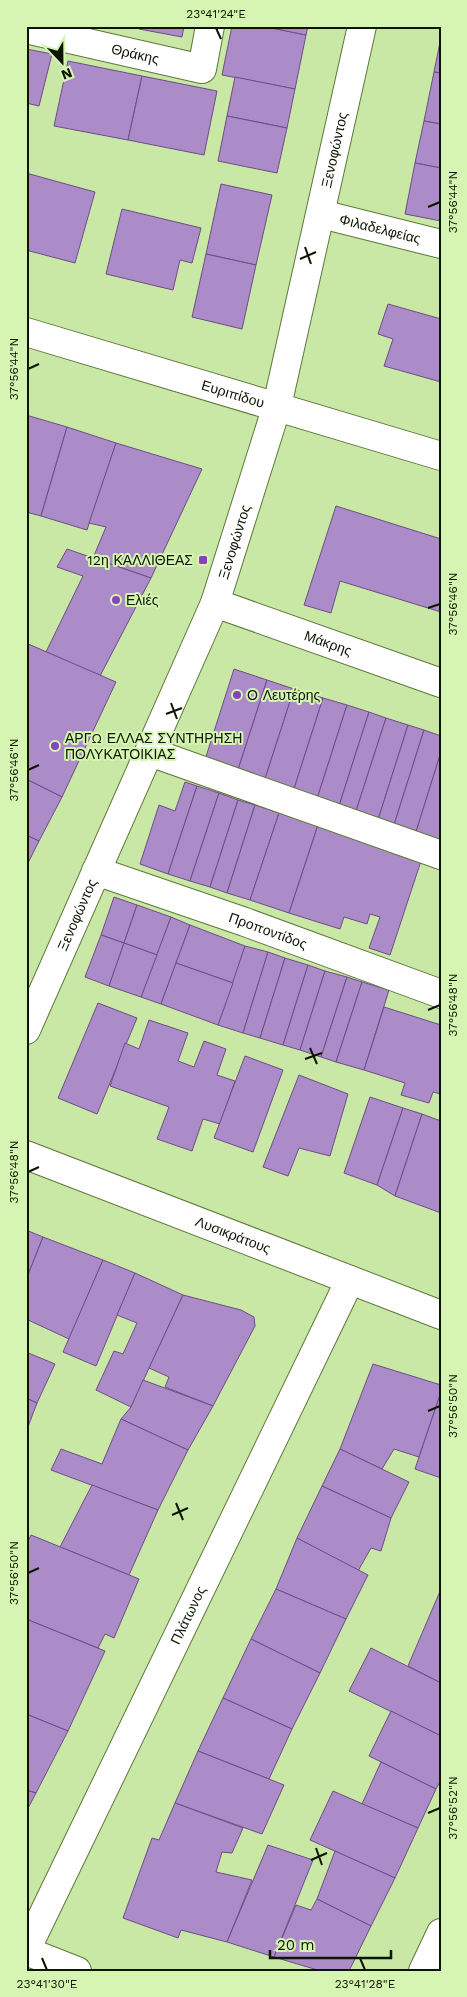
<svg xmlns="http://www.w3.org/2000/svg" width="467" height="1997" font-family="'Work Sans',sans-serif">
<rect width="100%" height="100%" fill="#c9e7a5"/>
<g fill="#ac8cc8" stroke="#6c4d85">
<path d="M139 26H184L182 37 139 29Z"/>
<path d="M232 26H262L306 35 295 89 222 75Z"/>
<path d="M262 26H308L306 35Z"/>
<path d="M441 37V73L434 72Z"/>
<path d="M26 49 52 54 39 106 26 103Z"/>
<path d="M68 61 142 76 128 140 54 126Z"/>
<path d="M434 72 441 73V124L424 121Z"/>
<path d="M142 76 217 91 204 155 128 140Z"/>
<path d="M235 77 295 89 287 128 227 116Z"/>
<path d="M227 116 287 128 277 173 218 161Z"/>
<path d="M424 121 441 124V168L415 163Z"/>
<path d="M415 163 441 168V221L405 214Z"/>
<path d="M26 173 95 192 75 263 26 250Z"/>
<path d="M221 184 272 195 256 265 206 254Z"/>
<path d="M122 209 201 228 192 263 180 260 173 290 106 274Z"/>
<path d="M206 254 256 265 242 329 192 317Z"/>
<path d="M388 304 441 319V382L384 366 393 339 378 334Z"/>
<path d="M26 415 67 427 41 516 26 512Z"/>
<path d="M67 427 116 443 87 530 41 516Z"/>
<path d="M116 443 202 469 151 578 93 558 106 527 89 523Z"/>
<path d="M336 506 441 539V612L340 581 331 613 304 605Z"/>
<path d="M67 549 151 578 100 676 46 652 83 576 57 567Z"/>
<path d="M26 643 116 682 62 797 26 779Z"/>
<path d="M234 669 267 680 236 776 203 766Z"/>
<path d="M267 680 294 689 263 785 236 776Z"/>
<path d="M294 689 323 698 292 795 263 785Z"/>
<path d="M323 698 347 705 316 802 292 795Z"/>
<path d="M347 705 369 712 338 809 316 802Z"/>
<path d="M369 712 386 718 355 814 338 809Z"/>
<path d="M386 718 408 725 377 823 355 814Z"/>
<path d="M408 725 424 730 393 828 377 823Z"/>
<path d="M424 730 441 736V752L415 835 393 828Z"/>
<path d="M441 752V834L438 843 415 835Z"/>
<path d="M26 779 62 797 39 841 26 835Z"/>
<path d="M185 782 197 786 168 874 140 864 159 805 175 811Z"/>
<path d="M197 786 219 793 190 881 168 874Z"/>
<path d="M219 793 238 800 210 887 190 881Z"/>
<path d="M238 800 255 805 227 893 210 887Z"/>
<path d="M255 805 279 813 250 900 227 893Z"/>
<path d="M279 813 318 825 289 913 250 900Z"/>
<path d="M318 825 421 861 390 955 369 948 380 917 370 914 367 924 344 917 340 929 289 913Z"/>
<path d="M26 835 39 841 26 867Z"/>
<path d="M114 897 137 905 124 943 101 935Z"/>
<path d="M137 905 171 917 157 955 124 943Z"/>
<path d="M171 917 190 925 161 1004 141 997Z"/>
<path d="M190 925 245 946 233 983 176 963Z"/>
<path d="M101 935 124 943 109 986 85 977Z"/>
<path d="M124 943 157 955 141 997 109 986Z"/>
<path d="M245 946 268 952 243 1033 218 1025Z"/>
<path d="M268 952 285 958 260 1038 243 1033Z"/>
<path d="M285 958 308 965 283 1045 260 1038Z"/>
<path d="M176 963 233 983 218 1025 161 1004Z"/>
<path d="M308 965 325 971 300 1050 283 1045Z"/>
<path d="M325 971 347 977 321 1057 300 1050Z"/>
<path d="M347 977 362 982 336 1062 321 1057Z"/>
<path d="M362 982 389 990 364 1070 336 1062Z"/>
<path d="M98 1003 137 1018 97 1114 58 1098Z"/>
<path d="M384 1007 441 1025V1094L433 1092 429 1103 401 1095 405 1083 364 1070Z"/>
<path d="M149 1020 188 1033 178 1061 194 1067 204 1041 226 1049 217 1075 235 1081 220 1124 203 1119 192 1151 157 1139 169 1107 110 1086 125 1043 139 1049Z"/>
<path d="M245 1056 283 1070 253 1152 214 1138Z"/>
<path d="M299 1075 348 1094 330 1156 299 1148 288 1176 263 1167Z"/>
<path d="M370 1097 403 1108 377 1185 344 1173Z"/>
<path d="M403 1108 422 1114 395 1196 377 1185Z"/>
<path d="M422 1114 441 1121V1213L395 1196Z"/>
<path d="M26 1230 43 1237 26 1280Z"/>
<path d="M43 1237 103 1260 69 1339 26 1319V1280Z"/>
<path d="M103 1260 135 1273 96 1366 63 1352Z"/>
<path d="M135 1273 183 1295 131 1407 96 1390 114 1351 123 1354 137 1323 117 1315Z"/>
<path d="M183 1295 241 1310 254 1317 255 1326 213 1406 165 1387 169 1377 149 1368Z"/>
<path d="M26 1352 55 1364 37 1403 26 1398Z"/>
<path d="M373 1364 441 1385V1392L419 1457 394 1449 382 1469 340 1449Z"/>
<path d="M143 1380 213 1406 188 1450 121 1419 131 1407Z"/>
<path d="M441 1392V1478L415 1469Z"/>
<path d="M26 1398 37 1403 26 1432Z"/>
<path d="M121 1419 188 1450 158 1510 51 1470 61 1449 102 1464Z"/>
<path d="M340 1449 409 1482 391 1518 322 1486Z"/>
<path d="M92 1485 158 1510 129 1575 60 1547Z"/>
<path d="M322 1486 391 1518 381 1551 371 1548 358 1571 297 1538Z"/>
<path d="M31 1535 139 1579 114 1638 105 1634 98 1648 26 1619V1545Z"/>
<path d="M297 1538 368 1575 346 1619 276 1589Z"/>
<path d="M276 1589 346 1619 320 1673 251 1639Z"/>
<path d="M441 1589V1683L408 1666Z"/>
<path d="M26 1619 105 1651 68 1731 26 1714Z"/>
<path d="M251 1639 320 1673 292 1729 223 1698Z"/>
<path d="M371 1648 441 1683V1736L349 1691Z"/>
<path d="M223 1698 292 1729 269 1779 198 1751Z"/>
<path d="M391 1711 441 1736V1780L436 1789 369 1756Z"/>
<path d="M26 1714 68 1731 36 1793 26 1790Z"/>
<path d="M198 1751 284 1785 262 1834 175 1803Z"/>
<path d="M381 1762 436 1789 418 1828 362 1804Z"/>
<path d="M26 1790 36 1793 26 1812Z"/>
<path d="M333 1791 418 1828 395 1878 310 1840Z"/>
<path d="M175 1803 243 1828 232 1853 222 1852 216 1872 252 1880 227 1942 181 1930 178 1938 123 1918 152 1838 159 1840Z"/>
<path d="M268 1845 313 1860 274 1957 227 1942Z"/>
<path d="M335 1851 395 1878 371 1926 317 1899Z"/>
<path d="M317 1899 371 1926 349 1971H321L274 1957 296 1905 311 1910Z"/>
</g>
<g fill="none" stroke-linecap="round" stroke-linejoin="round">
<defs>
<g id="pedestrian">
<path id="s1" d="M26 29 202 69 210 26"/>
</g>
<g id="minor">
<path id="s2" d="M321 214 441 244"/>
<path id="s3" d="M26 332 441 456"/>
<path id="s4" d="M215 603 441 683"/>
<path d="M150 752 441 855"/>
<path id="s5" d="M96 871 245 922 441 994"/>
<path id="s6" d="M26 1030 215 603 277 406 362 26"/>
<path id="s7" d="M26 1155 441 1315"/>
<path id="s8" d="M26 1950 350 1280"/>
<path d="M26 1951 77 1971"/>
<path d="M423 1971 441 1933"/>
</g>
</defs>
<use href="#pedestrian" stroke="#5e783a" stroke-width="30"/>
<use href="#minor" stroke="#5e783a" stroke-width="30"/>
<use href="#pedestrian" stroke="#fff" stroke-width="28"/>
<use href="#minor" stroke="#fff" stroke-width="28"/>
</g>
<path fill="none" stroke="#0b1500" stroke-width="2" d="M216 28 221 39M428 207 440 202M305 247 311 264M300 259 316 252M28 369 39 364M428 608 440 604M171 703 177 719M166 714 182 708M28 770 39 765M428 1010 440 1005M310 1048 317 1064M305 1059 322 1053M28 1172 39 1167M428 1411 440 1406M176 1503 183 1520M172 1515 188 1508M28 1573 39 1568M428 1813 440 1808M316 1848 322 1865M311 1860 327 1853M42 1958 47 1970M360 1958 365 1970"/>
<g fill="#8743b7" stroke="#d6f5b2" stroke-width="2">
<rect x="198" y="555" width="10" height="10" rx="2.5"/>
<circle cx="116" cy="600" r="5"/>
<circle cx="237" cy="695" r="5"/>
<circle cx="55" cy="746" r="5"/>
</g>
<g text-anchor="middle" stroke-width="4" stroke-linejoin="round" paint-order="stroke">
<g font-size="14" fill="#0b1500" stroke="#d6f5b2">
<text dy="5" stroke="none"><textPath href="#s1" startOffset="112">Θράκης</textPath></text>
<text dy="5" stroke="none"><textPath href="#s6" startOffset="936">Ξενοφώντος</textPath></text>
<text dy="5" stroke="none"><textPath href="#s2" startOffset="61">Φιλαδελφείας</textPath></text>
<text dy="5" stroke="none"><textPath href="#s3" startOffset="216">Ευριπίδου</textPath></text>
<text dy="5" stroke="none"><textPath href="#s6" startOffset="531">Ξενοφώντος</textPath></text>
<text dy="5" stroke="none"><textPath href="#s4" startOffset="120">Μάκρης</textPath></text>
<text dy="5" stroke="none"><textPath href="#s6" startOffset="126">Ξενοφώντος</textPath></text>
<text dy="5" stroke="none"><textPath href="#s5" startOffset="182">Προποντίδος</textPath></text>
<text dy="5" stroke="none"><textPath href="#s7" startOffset="222">Λυσικράτους</textPath></text>
<text dy="5" stroke="none"><textPath href="#s8" startOffset="372">Πλάτωνος</textPath></text>
</g>
<g font-size="14" fill="#0b1500" stroke="#d6f5b2" text-anchor="start">
<text x="193" y="565" text-anchor="end">12η ΚΑΛΛΙΘΕΑΣ</text>
<text x="126" y="605">Ελιές</text>
<text x="247" y="700">Ο Λευτέρης</text>
<text x="65" y="743">ΑΡΓΩ ΕΛΛΑΣ ΣΥΝΤΗΡΗΣΗ<tspan x="65" dy="16">ΠΟΛΥΚΑΤΟΙΚΙΑΣ</tspan></text>
</g>
</g>
<rect width="467" height="1997" fill="none" stroke="#d6f5b2" stroke-width="55"/>
<g transform="translate(62 62) rotate(158)" stroke="#d6f5b2" stroke-width="4" paint-order="stroke">
<path d="M0-4L9 19L0 12L-9 19Z" fill="#0b1500"/>
<text y="-8" font-size="14" font-weight="bold" text-anchor="middle" fill="#0b1500">N</text>
</g>
<path d="M270 1950v8h121v-8" fill="none" stroke="#0b1500" stroke-width="2.5"/>
<text x="277" y="1950" font-size="15" fill="#0b1500" stroke="#d6f5b2" stroke-width="4" paint-order="stroke">20 m</text>
<rect x="28" y="28" width="412" height="1942" fill="none" stroke="#0b1500" stroke-width="2"/>
<g font-size="12" text-anchor="middle" fill="#0b1500">
<text x="216" y="18">23°41'24"E</text>
<text transform="translate(453 202) rotate(-90)" y="4">37°56'44"N</text>
<text transform="translate(14 369) rotate(-90)" y="4">37°56'44"N</text>
<text transform="translate(453 604) rotate(-90)" y="4">37°56'46"N</text>
<text transform="translate(14 770) rotate(-90)" y="4">37°56'46"N</text>
<text transform="translate(453 1005) rotate(-90)" y="4">37°56'48"N</text>
<text transform="translate(14 1172) rotate(-90)" y="4">37°56'48"N</text>
<text transform="translate(453 1406) rotate(-90)" y="4">37°56'50"N</text>
<text transform="translate(14 1573) rotate(-90)" y="4">37°56'50"N</text>
<text transform="translate(453 1808) rotate(-90)" y="4">37°56'52"N</text>
<text x="47" y="1988">23°41'30"E</text>
<text x="365" y="1988">23°41'28"E</text>
</g>
</svg>
